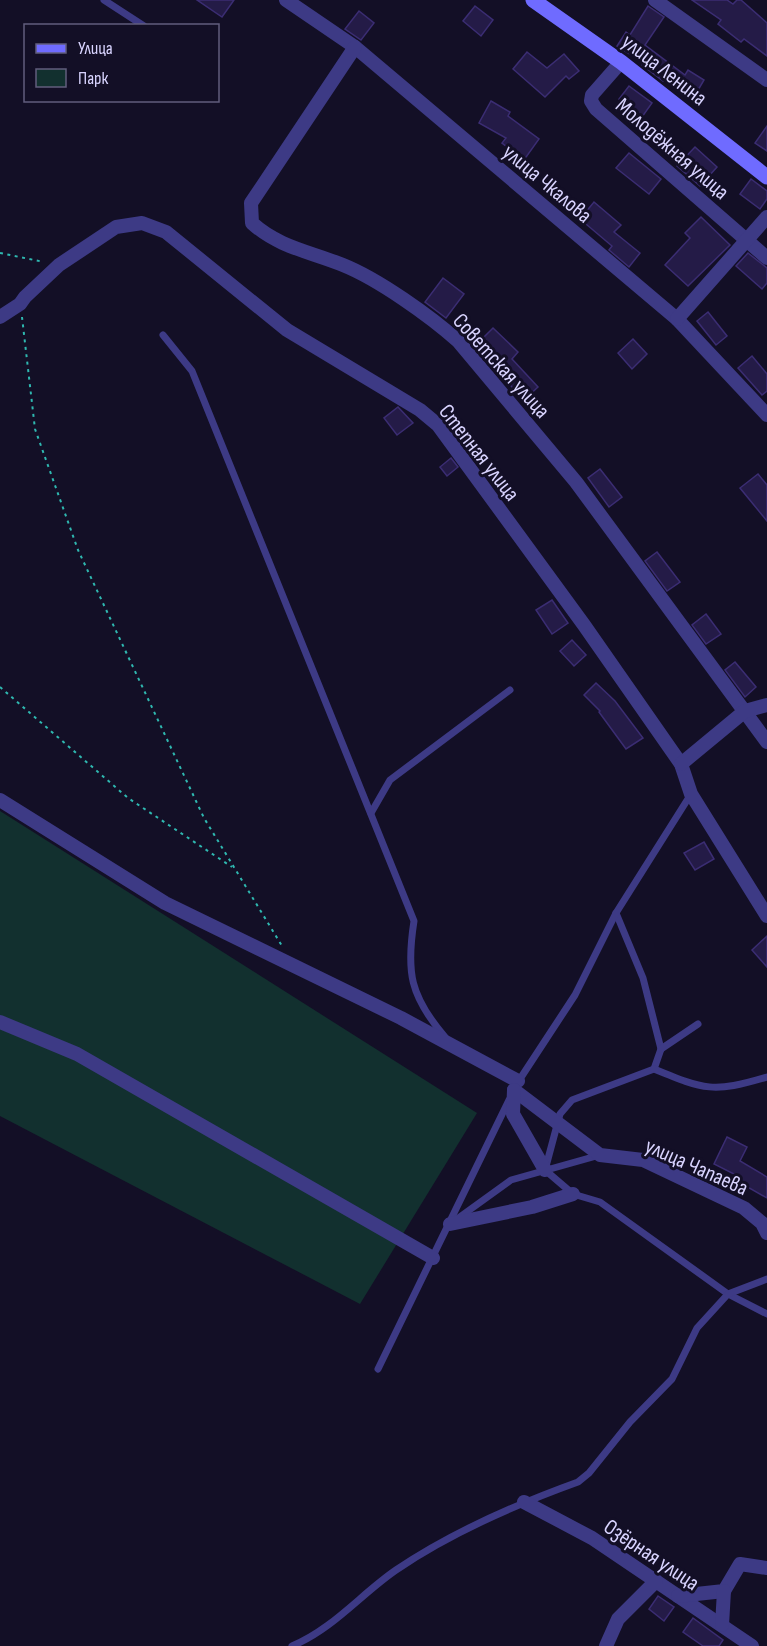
<svg xmlns="http://www.w3.org/2000/svg" width="767" height="1646" font-family="'Sofia Sans Condensed',sans-serif">
<rect width="100%" height="100%" fill="#130f26"/>
<path fill="#12302f" d="M0 811 477 1113 360 1304 0 1116Z"/>
<g fill="#241b47" stroke="#3b2d73" stroke-width="1.5">
<path d="M197 0H234L222 17Z"/>
<path d="M692 0H727L733 4 737 0H741L767 23V56L744 39 741 42 718 24 721 20Z"/>
<path d="M475 6 493 20 481 36 463 21Z"/>
<path d="M648 6 664 17 645 45 685 75 688 70 704 80 694 97 665 79 663 81 642 65 644 63 617 46 626 32 630 35Z"/>
<path d="M359 11 374 23 361 40 345 29Z"/>
<path d="M527 52 547 68 564 54 579 71 569 79 566 76 545 97 513 69Z"/>
<path d="M629 86 652 103 642 117 619 99Z"/>
<path d="M491 101 510 112 508 116 539 139 524 160 502 143 506 138 479 123Z"/>
<path d="M767 126V151L755 143Z"/>
<path d="M695 147 717 167 700 186 677 166Z"/>
<path d="M629 153 661 179 649 194 616 168Z"/>
<path d="M751 179 767 191V199L760 209 740 194Z"/>
<path d="M594 202 621 225 614 232 640 253 629 267 609 250 612 246 580 219Z"/>
<path d="M701 217 730 245 688 286 665 265 690 238 685 233Z"/>
<path d="M748 253 767 268V283L762 289 736 266Z"/>
<path d="M443 278 464 294 446 318 425 302Z"/>
<path d="M708 312 727 336 716 345 697 321Z"/>
<path d="M493 328 518 352 512 359 538 387 524 400 501 375 504 373 475 346Z"/>
<path d="M633 339 647 354 632 369 618 353Z"/>
<path d="M752 356 767 374V391L762 395 738 368Z"/>
<path d="M398 407 413 423 397 435 384 418Z"/>
<path d="M451 458 458 467 447 476 440 467Z"/>
<path d="M600 469 622 497 609 507 588 478Z"/>
<path d="M758 474 767 485V521L740 488Z"/>
<path d="M657 552 680 582 667 591 645 561Z"/>
<path d="M552 600 568 623 552 634 536 610Z"/>
<path d="M706 614 721 634 706 644 692 625Z"/>
<path d="M572 640 586 655 574 666 560 651Z"/>
<path d="M735 662 756 687 745 697 725 670Z"/>
<path d="M596 683 615 701 643 738 626 749 599 712 600 711 584 695Z"/>
<path d="M704 842 714 859 695 870 684 853Z"/>
<path d="M767 936V967L752 950Z"/>
<path d="M727 1137 747 1147 740 1161 767 1177V1198L737 1181 740 1177 714 1164Z"/>
<path d="M658 1596 674 1607 664 1621 649 1609Z"/>
<path d="M693 1618 723 1640 719 1646H703L683 1632Z"/>
</g>
<g fill="none" stroke-linecap="round" stroke-linejoin="round">
<g stroke="#2fb8b0" stroke-width="2" stroke-dasharray="3 4.5" stroke-linecap="butt">
<path d="M0 253 44 262"/>
<path d="M22 317 35 429 78 550 204 818 282 946"/>
<path d="M0 687 128 798 232 867"/>
</g>
<g stroke="#3d3a85" stroke-width="7">
<path d="M104 0 144 26"/>
<path d="M163 335 192 371 414 921C406 972 410 996 445 1037"/>
<path d="M371 813 390 780 510 690"/>
<path d="M616 913 643 978 661 1049"/>
<path d="M698 1024 661 1049 654 1069 572 1100 560 1114 545 1170 573 1194 600 1202 728 1294 767 1314"/>
<path d="M654 1069C705 1090 713 1093 767 1077"/>
<path d="M518 1082 575 995 616 913 691 794"/>
<path d="M457 1219 511 1180 600 1155"/>
<path d="M378 1369 509 1100"/>
<path d="M292 1646C333 1629 361 1594 396 1570 449 1534 517 1504 578 1482L589 1473 630 1422 672 1379 697 1328 728 1294 767 1279"/>
</g>
<g stroke="#3d3a85" stroke-width="14">
<path d="M286 0 355 47 677 319 767 415"/>
<path d="M655 0 767 80"/>
<path d="M355 47 251 203 252 223C278 247 311 252 343 265 378 279 430 316 458 341L576 482 767 742"/>
<path d="M621 62 592 95 591 101 596 109 767 258"/>
<path d="M0 317 20 304 25 297 59 265 116 227 142 223 166 232 287 330 420 410 438 425 584 625 681 764 691 794 767 916"/>
<path d="M677 319 767 217"/>
<path d="M681 764 745 711 767 705"/>
<path d="M0 800 165 903 401 1018 518 1081"/>
<path d="M0 1022 77 1054 433 1258"/>
<path d="M514 1090 600 1155 643 1160 744 1208 762 1223 767 1233"/>
<path d="M514 1090 513 1114 545 1170"/>
<path d="M450 1224 532 1207 573 1194"/>
<path d="M524 1502 592 1538 752 1646"/>
<path d="M678 1596 724 1591 740 1564 767 1568"/>
<path d="M722 1625 724 1591"/>
<path d="M606 1646 618 1619 656 1581"/>
</g>
<path stroke="#6f6bff" stroke-width="15" d="M533 0 621 62 767 177"/>
</g>
<g text-anchor="middle" stroke-width="6" stroke-linejoin="round" paint-order="stroke">
<g font-size="22" fill="#d9d4ff" stroke="#130f26">
<text transform="translate(665 69) rotate(38)" y="8">улица Ленина</text>
<text transform="translate(673 148) rotate(41)" y="8">Молодёжная улица</text>
<text transform="translate(548 183) rotate(40)" y="8">улица Чкалова</text>
<text transform="translate(502 365) rotate(48)" y="8">Советская улица</text>
<text transform="translate(480 452) rotate(52)" y="8">Степная улица</text>
<text transform="translate(697 1166) rotate(24)" y="8">улица Чапаева</text>
<text transform="translate(652 1554) rotate(34)" y="8">Озёрная улица</text>
</g>
</g>
<rect x="24" y="24" width="195" height="78" fill="#130f26" stroke="#625e7d" stroke-width="1.5"/>
<rect x="36" y="44" width="30" height="9" fill="#6f6bff" stroke="#625e7d" stroke-width="1.5"/>
<text x="78" y="54" font-size="18" fill="#d9d4ff">Улица</text>
<rect x="36" y="69" width="30" height="18" fill="#12302f" stroke="#625e7d" stroke-width="1.5"/>
<text x="78" y="84" font-size="18" fill="#d9d4ff">Парк</text>
</svg>
